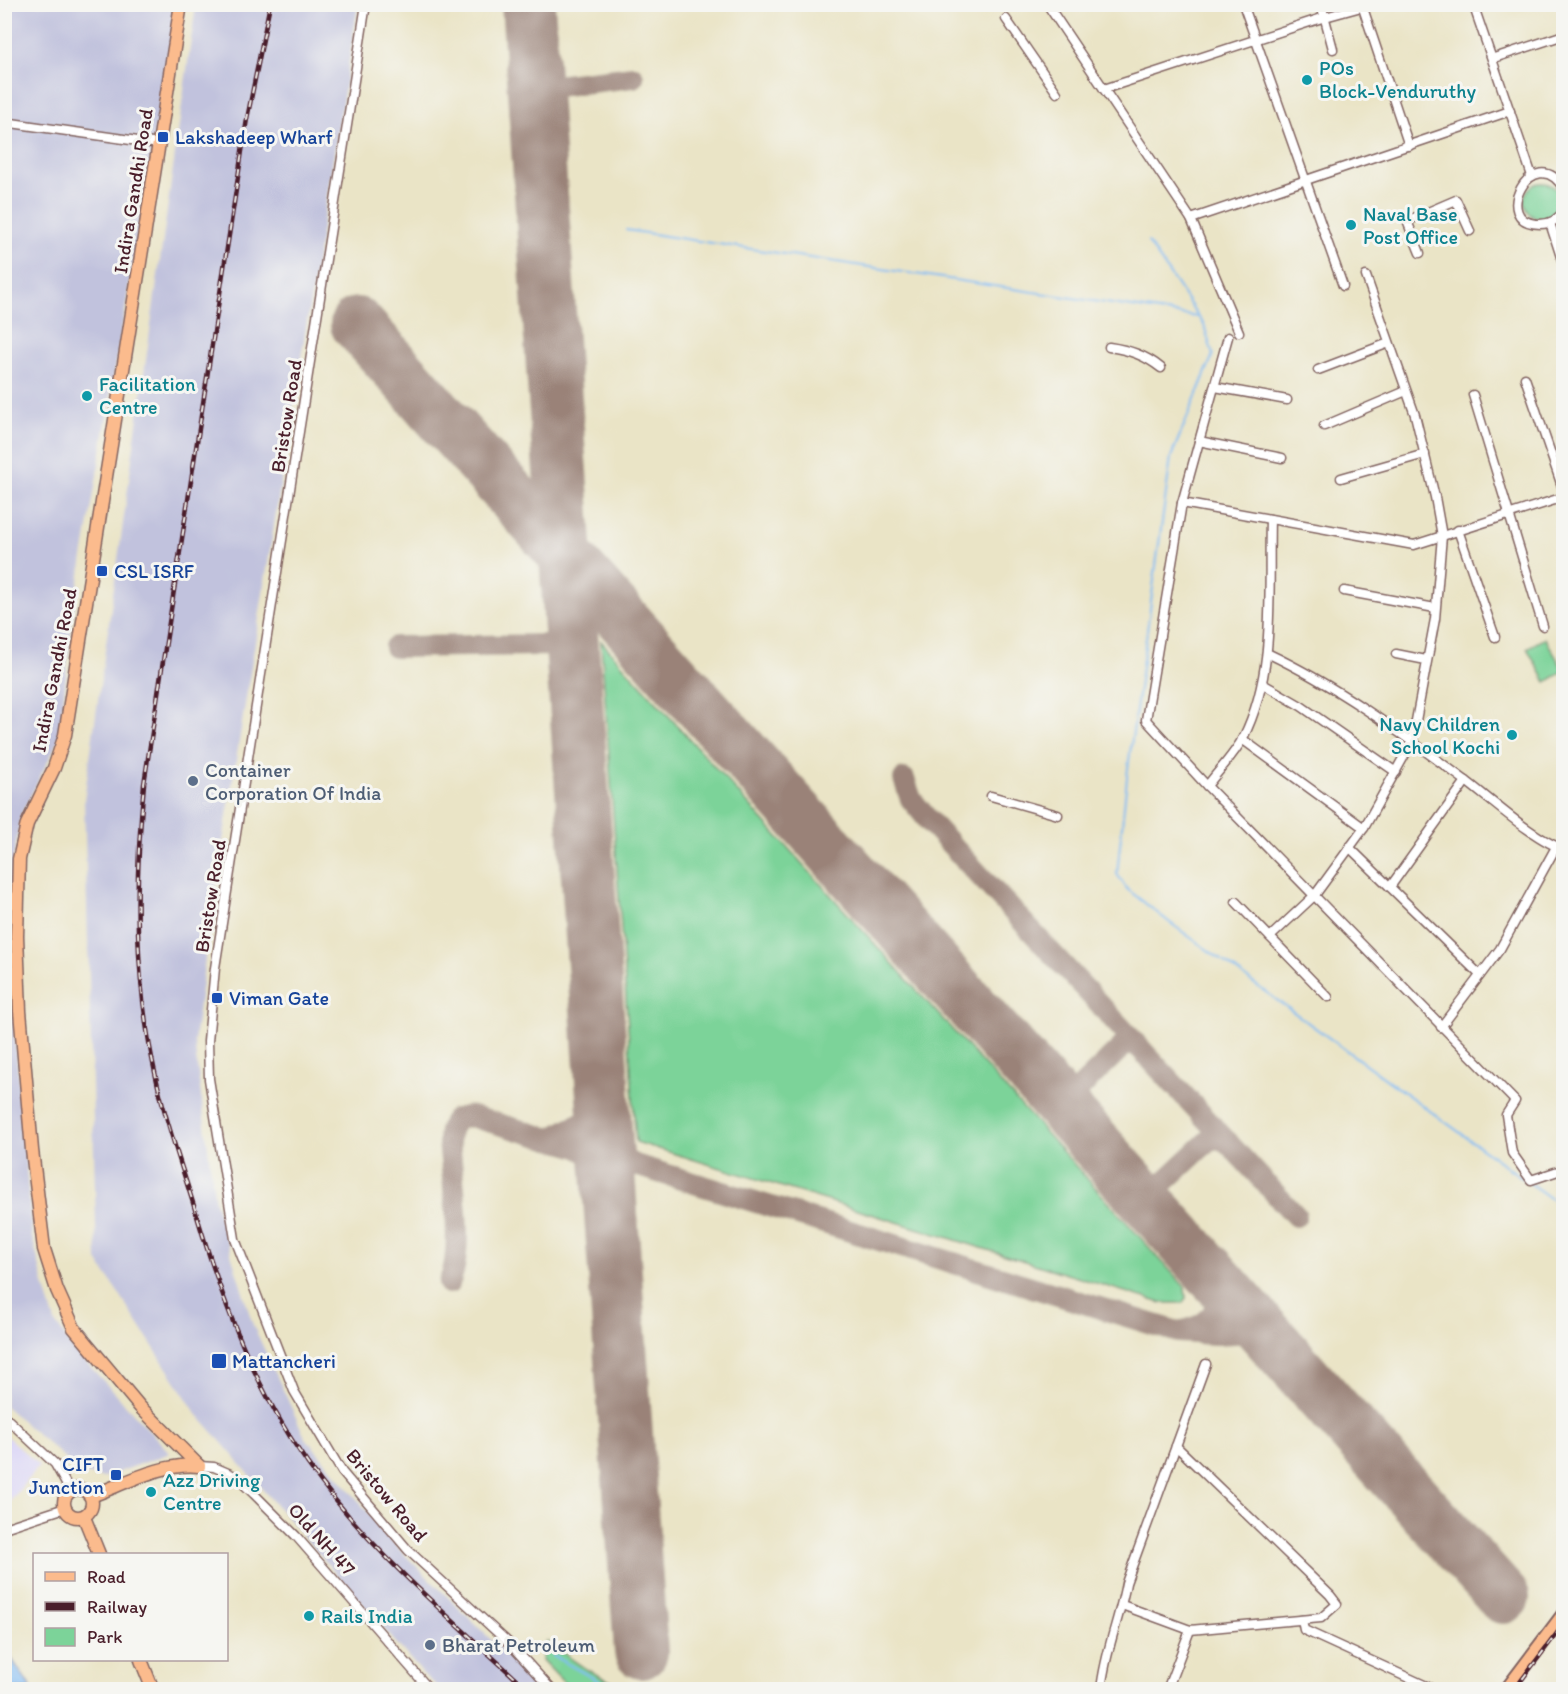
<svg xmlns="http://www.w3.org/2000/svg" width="1568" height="1694" font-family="Itim,sans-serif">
<rect width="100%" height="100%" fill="#f6f6f2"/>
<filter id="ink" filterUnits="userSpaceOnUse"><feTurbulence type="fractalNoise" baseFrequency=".0167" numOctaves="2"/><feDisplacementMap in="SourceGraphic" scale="12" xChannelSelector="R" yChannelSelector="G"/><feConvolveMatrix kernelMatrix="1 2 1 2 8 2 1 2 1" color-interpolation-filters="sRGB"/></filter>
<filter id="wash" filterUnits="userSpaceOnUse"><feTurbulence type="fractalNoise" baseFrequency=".008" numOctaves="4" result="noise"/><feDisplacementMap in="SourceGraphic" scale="24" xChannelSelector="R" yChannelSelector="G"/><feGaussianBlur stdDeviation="1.35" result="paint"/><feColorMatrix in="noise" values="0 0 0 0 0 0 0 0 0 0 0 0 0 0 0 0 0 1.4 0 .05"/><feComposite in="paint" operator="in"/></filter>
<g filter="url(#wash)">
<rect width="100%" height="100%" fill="#eae4c6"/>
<path fill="#dbd6f7" d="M5 1435 39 1465 5 1508Z"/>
<g fill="#c1c2dd">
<path d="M5 5H177L72 622 59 739 21 815 12 865 10 922 14 1026 32 1237 44 1284 55 1322 72 1347 170 1453 103 1478 82 1473 5 1406Z"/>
<path d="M196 5H358L210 921 194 1042 215 1202 253 1325 305 1437 397 1547 541 1689H441L425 1676 196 1413 97 1260 84 800Z"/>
</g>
<g fill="#7cd399" stroke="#637962" stroke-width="1.5">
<circle cx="1542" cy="201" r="18"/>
<path d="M1545 638 1564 671 1546 682 1527 648Z"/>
<path d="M601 641 1185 1287 1186 1298 1183 1303H1161L636 1142Z"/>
<path d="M546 1641 586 1669 625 1689H570L542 1660Z"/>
</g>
<path fill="#82bcf4" stroke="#666e90" stroke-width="1.5" d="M5 1649 32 1689H5Z"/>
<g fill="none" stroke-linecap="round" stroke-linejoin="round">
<g stroke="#82bcf4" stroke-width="2">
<path d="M626 230 1198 317"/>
<path d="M1148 242 1204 325 1213 355 1171 457 1128 768 1117 874 1127 889 1169 922 1564 1208"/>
<path d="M553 1656 615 1690"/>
</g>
<g stroke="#9a8278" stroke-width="22">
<path d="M534 100 539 92 547 87 633 77"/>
<path d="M548 645 560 638 570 620"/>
<path d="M395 647 548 645 561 651 573 666"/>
<path d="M904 779 911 799 929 821 1296 1216"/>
<path d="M1069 1115 1068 1103 1074 1094 1123 1046 1132 1044 1139 1047"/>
<path d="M604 1137 612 1152 632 1164"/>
<path d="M550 1139 602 1112"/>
<path d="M607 1181 613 1166 621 1162 632 1164 1178 1332 1215 1334 1254 1332 1286 1356"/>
<path d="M1154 1209V1197L1159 1187 1209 1140 1218 1138 1228 1142"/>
<path d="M449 1283C465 1249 452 1179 449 1140L450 1130 456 1119 470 1116 578 1147 594 1157 607 1181"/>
<path d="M1183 1331C1226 1321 1219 1296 1203 1264"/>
</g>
<g stroke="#9a8278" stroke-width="54">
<path d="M528 4 641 1652"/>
<path d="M357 324 1503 1597"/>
</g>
</g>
</g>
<g filter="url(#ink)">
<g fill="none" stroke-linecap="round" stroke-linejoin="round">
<defs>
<g id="minor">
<path d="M366 4 215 968 208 1041 209 1079 235 1239 294 1391 342 1472 408 1550 512 1646 552 1690"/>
<path d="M1047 4 1191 219 1239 332"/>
<path d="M1243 4 1343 286"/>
<path d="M1321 4 1333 49"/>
<path d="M1473 4 1532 176"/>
<path d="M1563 4 1564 7"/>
<path d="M1363 8 1409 146"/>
<path d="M1006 19 1057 93"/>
<path d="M1494 58 1564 35"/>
<path d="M1104 89 1325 17 1372 4"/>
<path d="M4 122 159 144"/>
<path d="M1564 189C1534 139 1488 224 1540 224 1551 224 1559 219 1564 210"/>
<path d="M1191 219 1510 111"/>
<path d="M1550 223 1564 266"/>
<path d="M1420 253 1407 221 1456 200 1470 231"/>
<path d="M1228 337 1182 503 1146 720 1207 786 1515 1101 1506 1115 1512 1153 1531 1180 1564 1169"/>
<path d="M1109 347C1129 350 1145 355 1161 368"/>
<path d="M1318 370 1389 343"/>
<path d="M1525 378 1564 492"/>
<path d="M1215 387 1287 400"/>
<path d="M1473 395 1543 626"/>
<path d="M1324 426 1406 391"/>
<path d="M1199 441 1282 458"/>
<path d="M1341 478 1425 454"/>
<path d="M1182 503 1414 545 1564 497"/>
<path d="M1458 530 1495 637"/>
<path d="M1344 591 1435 608"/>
<path d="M1267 653C1339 687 1402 734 1466 781 1490 799 1537 842 1564 849"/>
<path d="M1396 654 1426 660"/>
<path d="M1263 684 1301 706 1396 772"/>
<path d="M1242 739 1364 828"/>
<path d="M1207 786C1218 771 1234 755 1243 738 1277 671 1268 591 1270 519"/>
<path d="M991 796 1058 815"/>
<path d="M1349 847 1480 975"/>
<path d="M1390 887 1466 781"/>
<path d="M1236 902 1328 997"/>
<path d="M1270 937 1315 895 1364 828 1412 742 1435 619 1442 536 1435 497 1415 415 1366 276"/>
<path d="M1441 1027 1500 949 1556 847"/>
<path d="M4 1416 55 1464 70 1491"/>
<path d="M199 1466 214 1467 235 1476 254 1494 296 1536 430 1690"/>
<path d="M4 1528 65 1508"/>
<path d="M1122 1605 1190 1630 1321 1618 1337 1604 1330 1595 1176 1446"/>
<path d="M1302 1620 1304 1630 1435 1690"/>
<path d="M1101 1690C1105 1651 1119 1621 1126 1583L1206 1364"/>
<path d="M1167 1690 1190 1630"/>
</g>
<path id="major" d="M1505 1690 1564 1612"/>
<g id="highway">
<path d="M181 4 65 735 54 768 27 824 19 859 17 936 20 1011 32 1150 44 1249 57 1290 74 1328 140 1407 199 1466"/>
<circle cx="78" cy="1503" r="14"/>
<path d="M91 1496C124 1484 163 1462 199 1466"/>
<path d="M84 1517 99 1554"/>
<path d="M141 1660 153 1690"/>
</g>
</defs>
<use href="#minor" stroke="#826461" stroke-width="11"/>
<use href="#major" stroke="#826461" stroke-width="14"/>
<use href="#highway" stroke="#826461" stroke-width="15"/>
<use href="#minor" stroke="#fff" stroke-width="8"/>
<use href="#major" stroke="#fbbb8d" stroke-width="10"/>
<use href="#highway" stroke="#fbbb8d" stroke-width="12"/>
<defs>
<g id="rail">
<path d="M270 4 247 119 144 784C134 883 134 980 156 1077 166 1124 183 1169 197 1216 223 1303 255 1389 308 1464 369 1551 451 1618 528 1690"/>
<path d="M1514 1690 1564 1624"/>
</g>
</defs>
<use href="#rail" stroke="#4a1f2b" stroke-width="4.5"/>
<use href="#rail" stroke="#f6f6f2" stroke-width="2" stroke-dasharray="7" stroke-linecap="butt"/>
</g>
</g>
<g fill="#0f9aa8" stroke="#f6f6f2" stroke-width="2">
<circle cx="1307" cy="80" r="6"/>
<circle cx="1351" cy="225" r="6"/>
<circle cx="87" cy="396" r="6"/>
<circle cx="1512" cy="735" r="6"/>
<circle cx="151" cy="1492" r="6"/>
<circle cx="309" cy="1616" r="6"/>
</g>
<g fill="#1a4fb4" stroke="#f6f6f2" stroke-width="2">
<rect x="157" y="131" width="12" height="12" rx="3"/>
<rect x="96" y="565" width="12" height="12" rx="3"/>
<rect x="211" y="992" width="12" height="12" rx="3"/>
<rect x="211" y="1353" width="16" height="16" rx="3"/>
<rect x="110" y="1469" width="12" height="12" rx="3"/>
</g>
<g fill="#5c6f8a" stroke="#f6f6f2" stroke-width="2">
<circle cx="193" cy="781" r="6"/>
<circle cx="430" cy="1645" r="6"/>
</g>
<g text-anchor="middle" stroke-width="6" stroke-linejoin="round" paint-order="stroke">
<g font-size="20" fill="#0d838f" stroke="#f6f6f2" text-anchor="start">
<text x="1319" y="75">POs<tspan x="1319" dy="23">Block-Venduruthy</tspan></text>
<text x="1363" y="221">Naval Base<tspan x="1363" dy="23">Post Office</tspan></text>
<text x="99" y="391">Facilitation<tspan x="99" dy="23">Centre</tspan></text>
<text x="1500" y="731" text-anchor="end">Navy Children<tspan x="1500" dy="23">School Kochi</tspan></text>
<text x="163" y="1487">Azz Driving<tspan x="163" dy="23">Centre</tspan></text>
<text x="321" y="1623">Rails India</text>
</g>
<g font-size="20" fill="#164399" stroke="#f6f6f2" text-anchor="start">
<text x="175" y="144">Lakshadeep Wharf</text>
<text x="114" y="578">CSL ISRF</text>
<text x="229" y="1005">Viman Gate</text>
<text x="232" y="1368">Mattancheri</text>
<text x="104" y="1471" text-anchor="end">CIFT<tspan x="104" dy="23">Junction</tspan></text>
</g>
<g font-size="20" fill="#4a1f2b" stroke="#f6f6f2">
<text transform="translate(133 191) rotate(-81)" y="7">Indira Gandhi Road</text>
<text transform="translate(286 416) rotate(-81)" y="7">Bristow Road</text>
<text transform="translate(54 670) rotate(-79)" y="7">Indira Gandhi Road</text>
<text transform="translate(210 896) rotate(-81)" y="7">Bristow Road</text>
<text transform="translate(387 1495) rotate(50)" y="7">Bristow Road</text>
<text transform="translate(322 1539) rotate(48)" y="7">Old NH 47</text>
</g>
<g font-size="20" fill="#4e5e75" stroke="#f6f6f2" text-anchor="start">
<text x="205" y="777">Container<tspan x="205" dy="23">Corporation Of India</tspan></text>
<text x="442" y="1652">Bharat Petroleum</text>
</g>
</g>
<rect width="1568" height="1694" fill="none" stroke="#f6f6f2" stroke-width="24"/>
<rect x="33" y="1553" width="195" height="108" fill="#f6f6f2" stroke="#b1a0a2" stroke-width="1.5"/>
<rect x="45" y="1572" width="30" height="9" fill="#fbbb8d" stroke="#b1a0a2" stroke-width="1.5"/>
<text x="87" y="1583" font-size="18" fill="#4a1f2b">Road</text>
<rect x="45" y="1602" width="30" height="9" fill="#4a1f2b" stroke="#b1a0a2" stroke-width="1.5"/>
<text x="87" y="1613" font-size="18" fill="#4a1f2b">Railway</text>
<rect x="45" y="1628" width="30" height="18" fill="#7cd399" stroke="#b1a0a2" stroke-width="1.5"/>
<text x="87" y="1643" font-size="18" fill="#4a1f2b">Park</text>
</svg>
